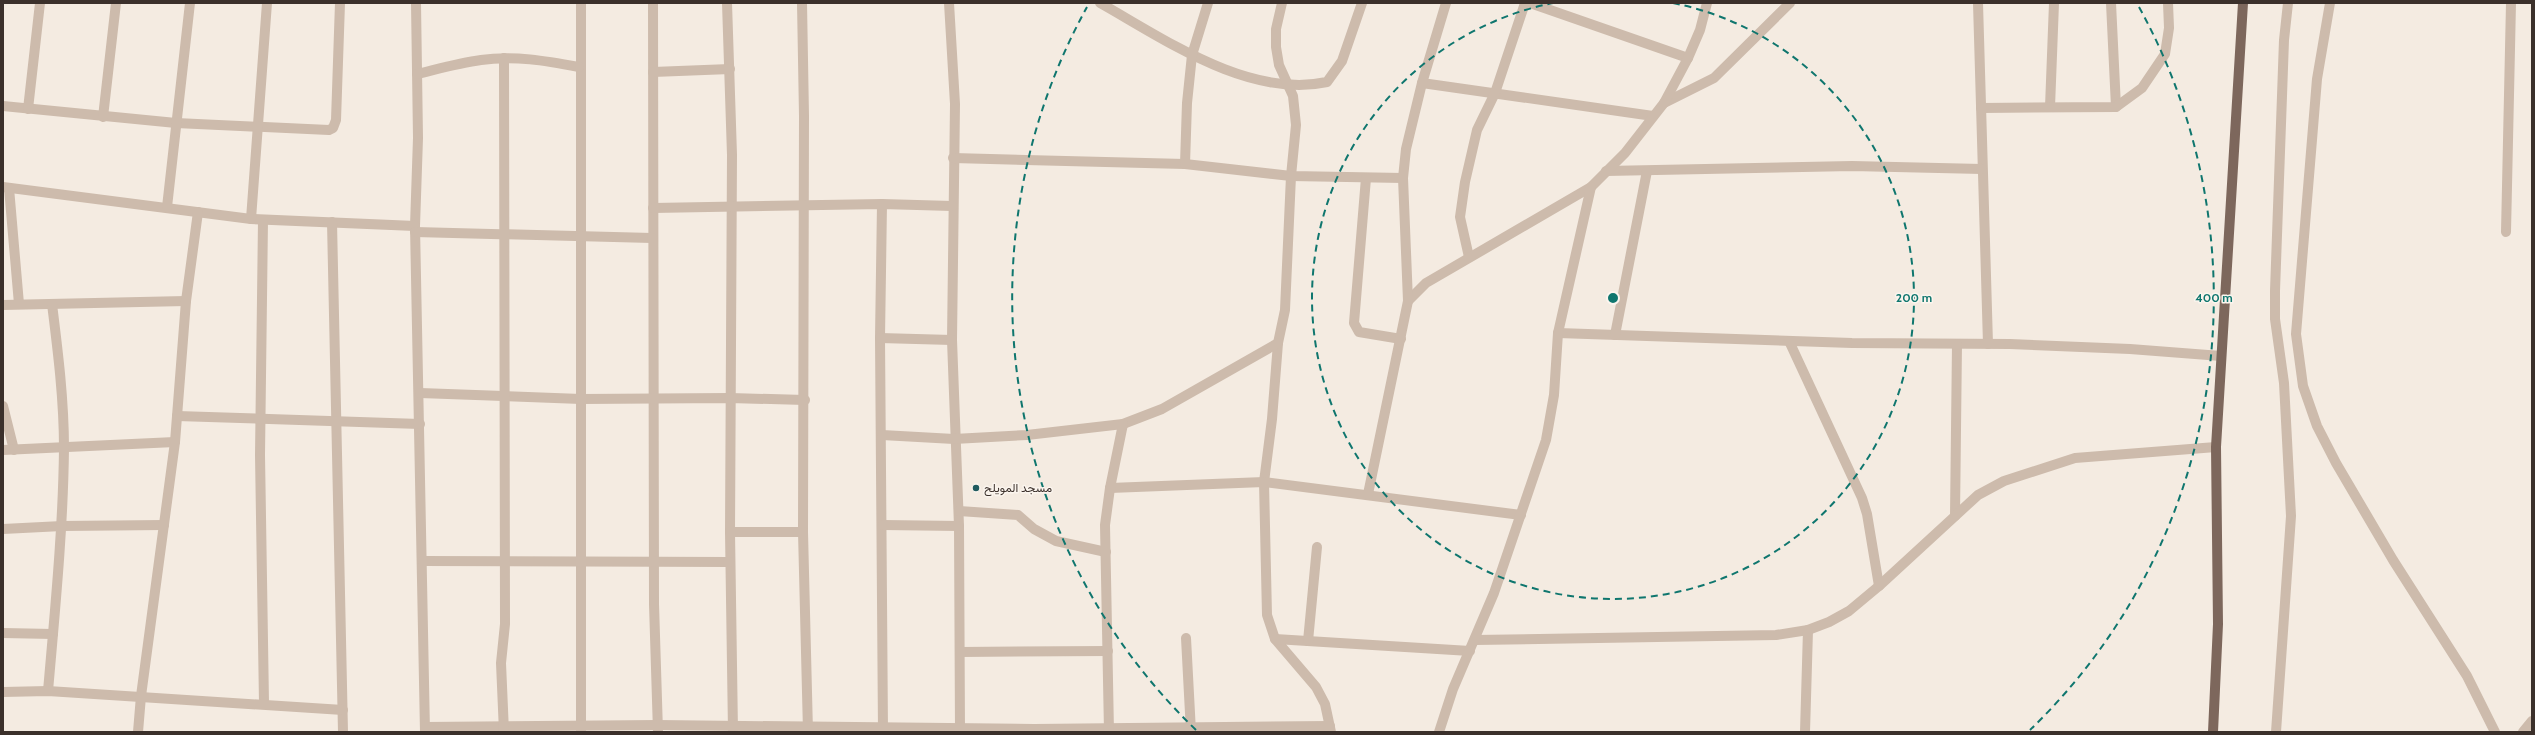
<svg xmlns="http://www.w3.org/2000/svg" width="2535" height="735" font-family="Cabin,Vazirmatn,sans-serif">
<rect width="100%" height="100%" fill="#f4ebe1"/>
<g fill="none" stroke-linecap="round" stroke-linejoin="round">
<g stroke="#cdbbac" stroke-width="10">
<path d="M416 3 418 138 415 226 425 732"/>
<path d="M581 3V732"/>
<path d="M653 3 654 604 658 732"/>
<path d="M727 3 732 155 730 532 733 732"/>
<path d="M802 3 804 116 803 532 808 732"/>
<path d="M949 3 955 104 952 340 959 526 960 732"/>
<path d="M1100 3C1164 39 1249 99 1327 82L1342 61 1362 3"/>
<path d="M1282 3 1276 29V47L1279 65 1293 96 1296 125 1291 176 1285 310 1278 343 1272 419 1264 482 1267 615 1275 639 1316 687 1325 704 1331 732"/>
<path d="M1530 3 1688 58"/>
<path d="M1978 3 1988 344"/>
<path d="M2111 3 2116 107"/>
<path d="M2330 3 2317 79 2296 334 2303 386 2317 426 2336 463 2393 560 2467 676 2495 732"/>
<path d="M653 72 730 69"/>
<path d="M417 74C438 69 459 63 481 60 513 55 547 61 579 67"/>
<path d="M1422 83 1653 116"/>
<path d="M1664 103 1714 78 1790 3"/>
<path d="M3 106 176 123 329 130 333 128 336 120 340 3"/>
<path d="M2050 107 2054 3"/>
<path d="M1981 108 2116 107 2142 88 2165 54 2169 28 2168 3"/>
<path d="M28 109 40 3"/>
<path d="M103 117 116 3"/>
<path d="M953 158 1185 164 1291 176 1403 178"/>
<path d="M1185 164 1187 103 1192 55 1208 3"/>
<path d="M1606 171 1852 166 1982 169"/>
<path d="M1366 178 1354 323 1359 332 1401 339"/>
<path d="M3 187 251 219 415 226"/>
<path d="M9 188 19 304"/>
<path d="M882 204 880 338 883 732"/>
<path d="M167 207 190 3"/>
<path d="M653 208 882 204 952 206"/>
<path d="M251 219 267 3"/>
<path d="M263 220 260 455 264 703"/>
<path d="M332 222 343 732"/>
<path d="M415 232 652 238"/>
<path d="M2506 232 2511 3"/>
<path d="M1469 257 1460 217 1465 182 1477 130 1495 93 1525 3"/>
<path d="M1408 301 1426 283 1591 187 1625 153 1664 103 1688 58 1700 30 1707 3"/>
<path d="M3 305 186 301"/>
<path d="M1558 333 1852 343 2010 344 2130 349 2221 356"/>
<path d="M1615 335 1647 171"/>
<path d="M880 338 952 340"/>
<path d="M1789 341 1862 498 1867 514 1879 586"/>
<path d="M420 393 581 399 730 398 805 400"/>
<path d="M3 406 14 450"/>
<path d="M177 416 420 424"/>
<path d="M882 435 954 439 1027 435 1123 424 1162 409 1278 343"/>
<path d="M3 450 175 442"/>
<path d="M1110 488 1264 482 1521 515"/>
<path d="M1368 494 1408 301 1403 178 1406 149 1422 83 1446 3"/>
<path d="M959 511 1018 515 1034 529 1056 541 1106 552"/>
<path d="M1955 516 1957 344"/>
<path d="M883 525 959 526"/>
<path d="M3 529 62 526 164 525"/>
<path d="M730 532H803"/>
<path d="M423 561 730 562"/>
<path d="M3 633 53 634"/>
<path d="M1186 638 1191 732"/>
<path d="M1275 639 1470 651"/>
<path d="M1475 640 1776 635 1808 630 1829 622 1849 611 1879 586 1978 495 2004 481 2075 458 2216 447"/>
<path d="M1308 641 1317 547"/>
<path d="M960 652 1108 651"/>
<path d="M48 691C55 610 63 530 64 449 64 400 58 352 52 304"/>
<path d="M3 692 48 691 343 710"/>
<path d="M425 727 658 725 1034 729 1330 726"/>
<path d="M138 732 141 696 175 442 186 301 198 212"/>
<path d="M504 732 501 663 505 624 504 58"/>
<path d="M1109 732 1105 525 1110 488 1123 424"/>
<path d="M1439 732 1453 689 1494 593 1546 440 1554 395 1558 333 1591 187"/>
<path d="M1805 732 1808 630"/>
<path d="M2276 732 2291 516 2284 383 2275 319V291L2284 40 2288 3"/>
<path d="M2523 732 2532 721"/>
</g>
<path stroke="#7d675c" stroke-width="10" d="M2213 732 2218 624 2216 447 2243 3"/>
</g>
<g fill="none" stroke="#0f766e" stroke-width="2" stroke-dasharray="7 5">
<path d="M1673 3A301 301 0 1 1 1553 3"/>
<path d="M1196 730A601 601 0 0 1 1087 7M2139 7A601 601 0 0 1 2030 730"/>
</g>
<circle fill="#1f5a5e" stroke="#fbf5ee" stroke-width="1.5" cx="976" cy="488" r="4"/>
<g text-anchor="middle" stroke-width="3" stroke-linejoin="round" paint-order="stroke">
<g font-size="12" fill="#3b302b" stroke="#fbf5ee" text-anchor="start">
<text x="984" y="492">مسجد المويلح</text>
</g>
</g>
<circle cx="1613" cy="298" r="6" fill="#0f766e" stroke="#fbf5ee" stroke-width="2"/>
<g font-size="12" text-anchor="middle" font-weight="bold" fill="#0f766e" stroke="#fbf5ee" stroke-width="3" stroke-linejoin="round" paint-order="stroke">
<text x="1914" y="302">200 m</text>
<text x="2214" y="302">400 m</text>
</g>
<rect width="2535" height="735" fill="none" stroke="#3b302b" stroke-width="8"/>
</svg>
